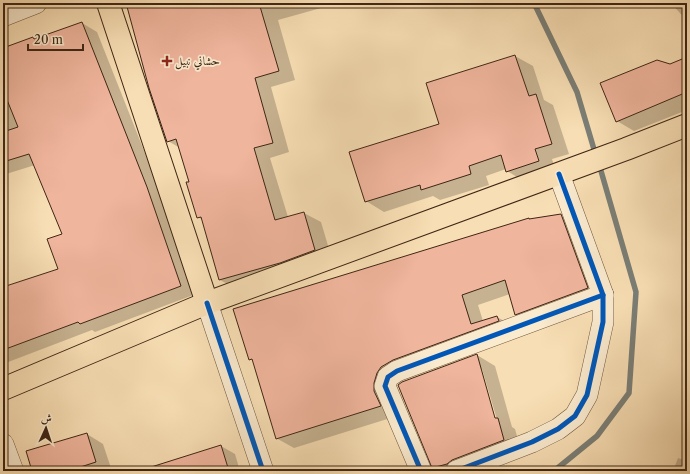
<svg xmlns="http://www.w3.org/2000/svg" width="690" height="474" font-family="'Libre Caslon Text',Amiri,serif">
<rect width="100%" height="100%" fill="#f8deb4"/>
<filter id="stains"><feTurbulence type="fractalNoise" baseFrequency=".005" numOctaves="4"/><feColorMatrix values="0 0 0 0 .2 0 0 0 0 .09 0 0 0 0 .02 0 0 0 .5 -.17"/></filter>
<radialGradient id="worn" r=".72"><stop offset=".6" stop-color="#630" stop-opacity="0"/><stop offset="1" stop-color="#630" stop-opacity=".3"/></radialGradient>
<g fill="#0003" fill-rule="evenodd">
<path d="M127 3H339L278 20 295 80 271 87 289 152 270 158 288 217 304 213 321 222 332 259 237 289 220 280 203 220 198 217 190 182 180 148 168 141Z"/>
<path d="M671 3H687V21Z"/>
<path d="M82 23 97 32 162 196 196 294 95 332 92 330 3 364V289L60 270 63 234 35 165 3 175V49L33 38 35 40Z"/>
<path d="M515 56 533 66 544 100 553 105 569 154 552 159 556 172 525 182 507 171 506 169 486 176 489 185 440 200 433 196 384 212 366 201 440 124Z"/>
<path d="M687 58V110L634 131 617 121 670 65Z"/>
<path d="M560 215 578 225 604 298 533 324 516 314 510 294 478 305 483 321 497 317 515 327 394 383 397 416 294 448 276 438 253 361 250 359Z"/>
<path d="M477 355 495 366 512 427 515 429 521 450 468 471H440L433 467ZM480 369H482L498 423H496Z"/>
<path d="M87 434 103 444 112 471H26V470L32 468Z"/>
<path d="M221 446 235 454 240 471H173Z"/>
<path d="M678 458 687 461V471H673Z"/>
</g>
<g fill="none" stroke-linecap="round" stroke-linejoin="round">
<g stroke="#7a7e76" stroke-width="5.5">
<path d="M534 3 577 92 596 156"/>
<path d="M554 471 597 436 629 393 636 292 599 164"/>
</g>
</g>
<g fill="#f0b59d" stroke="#3f2614">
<path d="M126 3H259L279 71 255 78 273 143 254 148 275 220 304 212 315 250 280 263 219 280 201 217 197 218 186 182H189L176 139 167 142 149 88Z"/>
<path d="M82 22 147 187 181 286 80 324 78 322 3 350V287L58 269 47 239 62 234 29 154 3 162V132L18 127 3 90V48L33 37 34 39Z"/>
<path d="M515 55 529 96 536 94 552 144 535 149 539 161 506 172 501 155 469 166 471 174 421 190 420 185 365 202 349 152 439 124 426 83Z"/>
<path d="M687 57V92L616 122 600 83 657 60 670 64Z"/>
<path d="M561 214 588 288 515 315 505 280 462 295 471 324 497 316 499 321 393 360 381 367 377 373 374 383V391L381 406 276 439 252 359 249 360 233 309 529 218V219Z"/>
<path d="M477 354 495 418H498L504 440 452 460 447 464 432 468 398 385 402 382Z"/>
<path d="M87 433 96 462 68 471H32L26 451Z"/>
<path d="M221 445 229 471H149L148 468Z"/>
</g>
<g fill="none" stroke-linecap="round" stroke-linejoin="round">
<defs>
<g id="street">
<path d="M3 16 36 3"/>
<path d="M207 303 263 471"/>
<path d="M3 444 13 471"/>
<path d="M421 471 385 386 388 377 397 371 603 295 559 174"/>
<path d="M456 471 532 442 558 429 575 416 587 395 603 322V295"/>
</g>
<g id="primary">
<path d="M108 3 207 303"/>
<path d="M3 389 207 303 626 149 687 125"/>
</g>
</defs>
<use href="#street" stroke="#6d543c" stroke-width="22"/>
<use href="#primary" stroke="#3f2614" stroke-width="24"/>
<use href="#street" stroke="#faeace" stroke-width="21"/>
<use href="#primary" stroke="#f8deb4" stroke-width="22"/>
<defs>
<g id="cycleway">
<path d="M207 303 263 471"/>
<path d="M421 471 385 386 388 377 397 371 603 295 559 174"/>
<path d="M456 471 532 442 558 429 575 416 587 395 603 322V295"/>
</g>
</defs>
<use href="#cycleway" stroke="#faeace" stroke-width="8"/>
<use href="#cycleway" stroke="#0057b8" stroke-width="5"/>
</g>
<path fill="#8f2418" stroke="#faeace" stroke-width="1.5" d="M165 55h4v4h4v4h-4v4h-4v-4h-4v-4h4z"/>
<g text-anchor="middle" stroke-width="3.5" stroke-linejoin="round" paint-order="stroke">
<g font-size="12" fill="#3f2614" stroke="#faeace" text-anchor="start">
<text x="175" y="65">حشاني نبيل</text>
</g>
</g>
<rect width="690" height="474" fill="none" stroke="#f8deb4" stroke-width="16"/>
<rect x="4" y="4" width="682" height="466" fill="none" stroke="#3f2614" stroke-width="2"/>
<rect x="8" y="8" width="674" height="458" fill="none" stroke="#3f2614"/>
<g transform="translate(46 428) rotate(3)" stroke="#faeace" stroke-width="3" paint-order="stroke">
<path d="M0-3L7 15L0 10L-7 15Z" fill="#3f2614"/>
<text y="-6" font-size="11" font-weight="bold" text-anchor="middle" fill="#3f2614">ش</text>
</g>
<path d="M28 44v6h55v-6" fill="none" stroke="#3f2614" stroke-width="2"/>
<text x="34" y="44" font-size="12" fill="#3f2614" stroke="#faeace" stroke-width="3" paint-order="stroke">20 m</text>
<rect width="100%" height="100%" filter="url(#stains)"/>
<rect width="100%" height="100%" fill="url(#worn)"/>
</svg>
